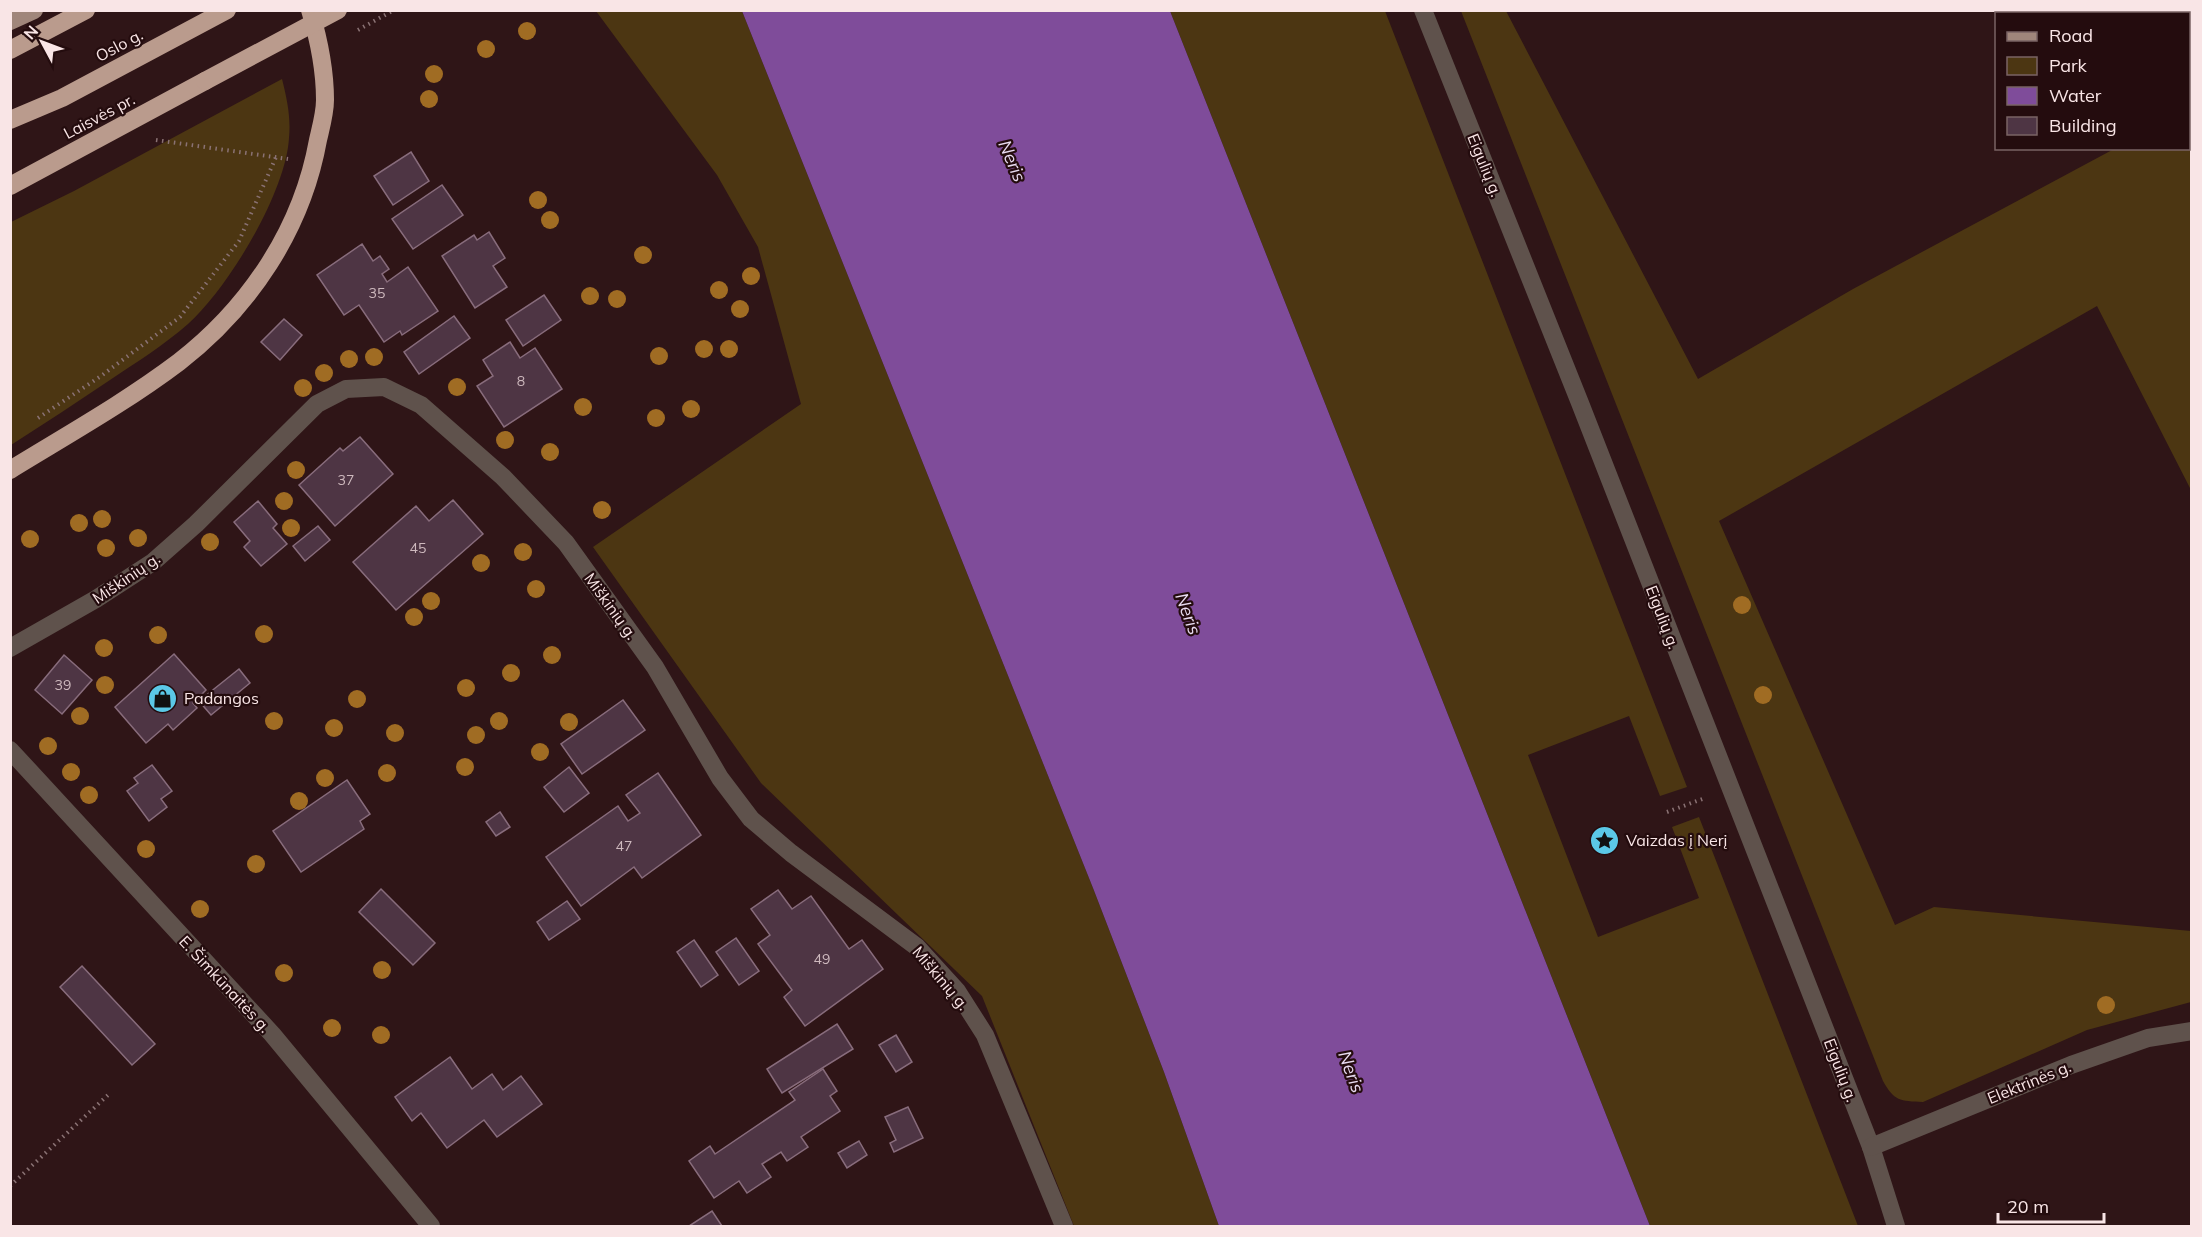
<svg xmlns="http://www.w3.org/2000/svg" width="2202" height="1237" font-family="Mulish,sans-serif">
<rect width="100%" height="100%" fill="#2f1517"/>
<g fill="#4c3612">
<path d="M596 11H742L1093 888 1164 1072 1219 1226H1074L982 996 761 783 593 547 801 404 758 247 717 175Z"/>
<path d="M1170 11H1385L1687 787 1660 796 1629 716 1528 755 1598 937 1699 898 1672 827 1699 817 1858 1226H1650Z"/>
<path d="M1461 11H1506L1698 379 1853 289 2114 149 2188 148 2189 109 2191 107V490L2097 306 1719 521 1895 925 1934 907 2191 931V1002L2087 1030 1923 1102C1900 1101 1894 1101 1883 1081Z"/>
<path d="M282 79C287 99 291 117 289 138 286 192 229 287 188 324 164 345 137 362 110 380 77 402 44 424 11 445V222L74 191Z"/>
</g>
<path fill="#7f4c9a" d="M742 11H1170L1650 1226H1219L1164 1072 1093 888Z"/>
<g fill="#4e3544" stroke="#886c7c" stroke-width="1.5">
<path d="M411 152 429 181 393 205 374 176Z"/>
<path d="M442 185 463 215 413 249 392 219Z"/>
<path d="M489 232 505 258 493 266 507 287 475 308 442 256 474 235 477 240Z"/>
<path d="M362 244 373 261 380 256 389 269 382 274 387 282 408 267 438 311 402 335 400 331 384 342 359 305 344 315 317 275Z"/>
<path d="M544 295 561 320 523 346 506 320Z"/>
<path d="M454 316 470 338 419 374 404 352Z"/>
<path d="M284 319 302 335 280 360 261 342Z"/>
<path d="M510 342 520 358 535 348 562 389 504 427 477 386 493 376 483 360Z"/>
<path d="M360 437 393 474 335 526 299 485 340 448 343 451Z"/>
<path d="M453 500 483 534 396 610 353 562 416 506 429 521Z"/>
<path d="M258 501 277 524 273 528 287 544 261 566 244 547 250 541 234 522Z"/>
<path d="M318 526 330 540 305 561 293 546Z"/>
<path d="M174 654 206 690 193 703 197 708 173 730 168 724 146 743 115 707Z"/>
<path d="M64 655 92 680 62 714 35 690Z"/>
<path d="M239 669 250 683 211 715 199 701Z"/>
<path d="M623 700 645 730 582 774 561 744Z"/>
<path d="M152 765 172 791 161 799 167 807 149 821 127 791 138 783 134 778Z"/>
<path d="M569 767 589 793 564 812 544 787Z"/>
<path d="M658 773 701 835 642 878 634 867 581 906 546 857 618 806 628 821 640 813 626 795Z"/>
<path d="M347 780 370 814 360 821 364 829 301 872 273 831Z"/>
<path d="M500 812 510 827 496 836 486 822Z"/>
<path d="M381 889 435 943 413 965 359 912Z"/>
<path d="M778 890 792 909 811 896 849 949 862 940 883 969 805 1026 784 997 792 990 758 944 770 935 751 909Z"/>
<path d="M567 901 580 919 549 940 537 922Z"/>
<path d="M736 938 759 971 739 985 716 952Z"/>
<path d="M694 940 718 975 701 987 677 952Z"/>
<path d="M82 966 155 1044 132 1065 60 987Z"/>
<path d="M837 1024 853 1049 782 1093 767 1069Z"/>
<path d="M896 1035 912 1062 896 1072 879 1045Z"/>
<path d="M450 1057 472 1089 492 1074 503 1090 521 1076 542 1104 497 1137 484 1120 447 1148 421 1113 412 1121 395 1097Z"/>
<path d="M823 1069 837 1091 830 1096 840 1111 801 1137 808 1147 787 1161 781 1152 762 1164 771 1177 747 1193 739 1181 714 1198 689 1161 710 1146 715 1154 795 1100 789 1092Z"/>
<path d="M908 1107 923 1138 894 1152 890 1143 896 1140 885 1117Z"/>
<path d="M859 1141 867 1155 847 1168 838 1153Z"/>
<path d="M712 1211 722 1226H689Z"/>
</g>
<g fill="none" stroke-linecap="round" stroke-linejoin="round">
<g stroke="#8a7274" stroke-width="4" stroke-dasharray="1.5 4.5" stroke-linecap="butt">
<path d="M156 140 288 159"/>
<path d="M38 418 101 376 180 317 239 241 276 157"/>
<path d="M1667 812 1705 798"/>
<path d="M10 1186 108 1095"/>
</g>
<g stroke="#5f524c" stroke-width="18">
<path d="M1423 10 1580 403 1871 1147 1896 1226"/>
<path d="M10 648 96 599 153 562 196 524 317 404 346 389 384 387 421 405 503 477 566 543 655 667 720 778 751 819 791 853 917 947 957 991 985 1035 1064 1226"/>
<path d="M10 750 272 1034 431 1226"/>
<path d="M1871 1147 2071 1065 2148 1038 2192 1031"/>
</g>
<path stroke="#a0867b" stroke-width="18" d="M10 21 34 10"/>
<g stroke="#ba9b8d" stroke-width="18">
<path d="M10 50 86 10"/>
<path d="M10 120 62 98 227 10"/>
<path d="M10 186 205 81"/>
<path d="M10 470C67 435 126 402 179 362 250 307 302 229 318 140 321 127 325 113 325 100 325 69 319 40 310 10"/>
</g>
<path stroke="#8a7274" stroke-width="4" stroke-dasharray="1.5 4.5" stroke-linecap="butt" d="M358 30 394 10"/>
<path stroke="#ba9b8d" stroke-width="18" d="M205 81 338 10"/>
</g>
<g fill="#a06c23">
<circle cx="527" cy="31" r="9"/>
<circle cx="486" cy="49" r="9"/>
<circle cx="434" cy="74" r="9"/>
<circle cx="429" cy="99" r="9"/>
<circle cx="538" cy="200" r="9"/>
<circle cx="550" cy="220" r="9"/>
<circle cx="643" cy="255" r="9"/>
<circle cx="751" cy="276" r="9"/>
<circle cx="719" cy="290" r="9"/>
<circle cx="590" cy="296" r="9"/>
<circle cx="617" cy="299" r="9"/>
<circle cx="740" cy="309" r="9"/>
<circle cx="704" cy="349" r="9"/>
<circle cx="729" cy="349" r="9"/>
<circle cx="659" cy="356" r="9"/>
<circle cx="374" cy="357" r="9"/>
<circle cx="349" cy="359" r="9"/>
<circle cx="324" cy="373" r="9"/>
<circle cx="457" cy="387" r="9"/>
<circle cx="303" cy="388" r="9"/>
<circle cx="583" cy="407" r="9"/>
<circle cx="691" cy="409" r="9"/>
<circle cx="656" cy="418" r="9"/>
<circle cx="505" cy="440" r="9"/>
<circle cx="550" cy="452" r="9"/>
<circle cx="296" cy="470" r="9"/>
<circle cx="284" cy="501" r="9"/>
<circle cx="602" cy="510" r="9"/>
<circle cx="102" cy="519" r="9"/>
<circle cx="79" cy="523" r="9"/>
<circle cx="291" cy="528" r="9"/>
<circle cx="138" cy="538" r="9"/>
<circle cx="30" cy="539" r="9"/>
<circle cx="210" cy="542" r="9"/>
<circle cx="106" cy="548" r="9"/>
<circle cx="523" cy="552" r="9"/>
<circle cx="481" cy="563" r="9"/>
<circle cx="536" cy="589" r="9"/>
<circle cx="431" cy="601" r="9"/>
<circle cx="1742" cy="605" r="9"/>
<circle cx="414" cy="617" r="9"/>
<circle cx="264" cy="634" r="9"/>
<circle cx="158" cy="635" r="9"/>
<circle cx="104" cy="648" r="9"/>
<circle cx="552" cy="655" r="9"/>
<circle cx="511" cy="673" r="9"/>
<circle cx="105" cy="685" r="9"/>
<circle cx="466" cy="688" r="9"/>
<circle cx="1763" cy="695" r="9"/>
<circle cx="357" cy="699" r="9"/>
<circle cx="80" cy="716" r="9"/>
<circle cx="274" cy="721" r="9"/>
<circle cx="499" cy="721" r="9"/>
<circle cx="569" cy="722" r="9"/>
<circle cx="334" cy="728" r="9"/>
<circle cx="395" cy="733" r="9"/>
<circle cx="476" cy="735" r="9"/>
<circle cx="48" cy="746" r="9"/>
<circle cx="540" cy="752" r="9"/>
<circle cx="465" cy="767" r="9"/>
<circle cx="71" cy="772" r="9"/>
<circle cx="387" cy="773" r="9"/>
<circle cx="325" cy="778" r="9"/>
<circle cx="89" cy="795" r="9"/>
<circle cx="299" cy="801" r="9"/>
<circle cx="146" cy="849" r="9"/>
<circle cx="256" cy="864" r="9"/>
<circle cx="200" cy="909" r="9"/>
<circle cx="382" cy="970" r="9"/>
<circle cx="284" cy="973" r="9"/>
<circle cx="2106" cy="1005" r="9"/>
<circle cx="332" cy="1028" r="9"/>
<circle cx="381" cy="1035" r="9"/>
</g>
<defs>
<symbol id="shop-disc" viewBox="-11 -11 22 22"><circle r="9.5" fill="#5bc8e7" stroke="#240c0e"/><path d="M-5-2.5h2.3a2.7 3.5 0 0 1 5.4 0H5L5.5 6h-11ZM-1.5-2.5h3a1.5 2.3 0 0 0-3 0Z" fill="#111"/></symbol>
<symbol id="sight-disc" viewBox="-11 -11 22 22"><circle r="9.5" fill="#5bc8e7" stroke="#240c0e"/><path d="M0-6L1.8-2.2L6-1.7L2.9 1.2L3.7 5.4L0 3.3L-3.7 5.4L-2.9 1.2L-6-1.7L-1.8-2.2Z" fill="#111"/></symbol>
</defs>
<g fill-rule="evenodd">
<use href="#shop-disc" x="146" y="682" width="33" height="33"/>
<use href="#sight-disc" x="1588" y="824" width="33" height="33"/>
</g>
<g text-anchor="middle" stroke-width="4.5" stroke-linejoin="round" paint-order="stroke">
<g font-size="14" fill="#ceb9be">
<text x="377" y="298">35</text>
<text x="521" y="386">8</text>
<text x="346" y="485">37</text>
<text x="418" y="553">45</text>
<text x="63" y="690">39</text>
<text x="624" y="851">47</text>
<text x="822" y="964">49</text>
</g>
<g font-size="16" fill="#f9e5e6" stroke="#240c0e">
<text transform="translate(119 45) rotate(-28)" y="6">Oslo g.</text>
<text transform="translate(99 116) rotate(-28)" y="6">Laisvės pr.</text>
<text transform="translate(1485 165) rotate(68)" y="6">Eigulių g.</text>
<text transform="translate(126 578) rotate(-34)" y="6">Miškinių g.</text>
<text transform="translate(611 606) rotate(54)" y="6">Miškinių g.</text>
<text transform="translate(1663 617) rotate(69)" y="6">Eigulių g.</text>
<text transform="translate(941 978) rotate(50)" y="6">Miškinių g.</text>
<text transform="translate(225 984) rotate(47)" y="6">E. Šimkūnaitės g.</text>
<text transform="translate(1841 1070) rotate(69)" y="6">Eigulių g.</text>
<text transform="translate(2029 1082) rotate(-22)" y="6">Elektrinės g.</text>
</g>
<g font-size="16" fill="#f9e5e6" stroke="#240c0e" text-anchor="start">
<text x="184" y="704">Padangos</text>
<text x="1626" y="846">Vaizdas į Nerį</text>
</g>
<g font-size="18" font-style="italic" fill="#e9dcf1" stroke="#240c0e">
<text transform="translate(1012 161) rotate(67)" y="6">Neris</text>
<text transform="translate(1188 614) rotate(70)" y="6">Neris</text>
<text transform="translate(1351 1072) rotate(70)" y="6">Neris</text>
</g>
</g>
<rect width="2202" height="1237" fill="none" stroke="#f9e5e6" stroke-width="24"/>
<rect x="1995" y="12" width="195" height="138" fill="#240c0e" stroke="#796364" stroke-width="1.5"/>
<rect x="2007" y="32" width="30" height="9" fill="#a0867b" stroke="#796364" stroke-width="1.5"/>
<text x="2049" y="42" font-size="18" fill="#f9e5e6">Road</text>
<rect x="2007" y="57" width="30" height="18" fill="#4c3612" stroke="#796364" stroke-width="1.5"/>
<text x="2049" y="72" font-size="18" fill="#f9e5e6">Park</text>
<rect x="2007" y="87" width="30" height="18" fill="#7f4c9a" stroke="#796364" stroke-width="1.5"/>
<text x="2049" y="102" font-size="18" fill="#f9e5e6">Water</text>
<rect x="2007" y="117" width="30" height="18" fill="#4e3544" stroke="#796364" stroke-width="1.5"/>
<text x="2049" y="132" font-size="18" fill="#f9e5e6">Building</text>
<g transform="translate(42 42) rotate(311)" stroke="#240c0e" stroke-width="4.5" paint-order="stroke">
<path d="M0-4.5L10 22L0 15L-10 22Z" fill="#f9e5e6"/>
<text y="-9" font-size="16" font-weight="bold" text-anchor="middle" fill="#f9e5e6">N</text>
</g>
<path d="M1998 1213v9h106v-9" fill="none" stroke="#f9e5e6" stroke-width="3"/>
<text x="2007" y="1213" font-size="18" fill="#f9e5e6" stroke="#240c0e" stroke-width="4.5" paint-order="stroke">20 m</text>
</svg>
